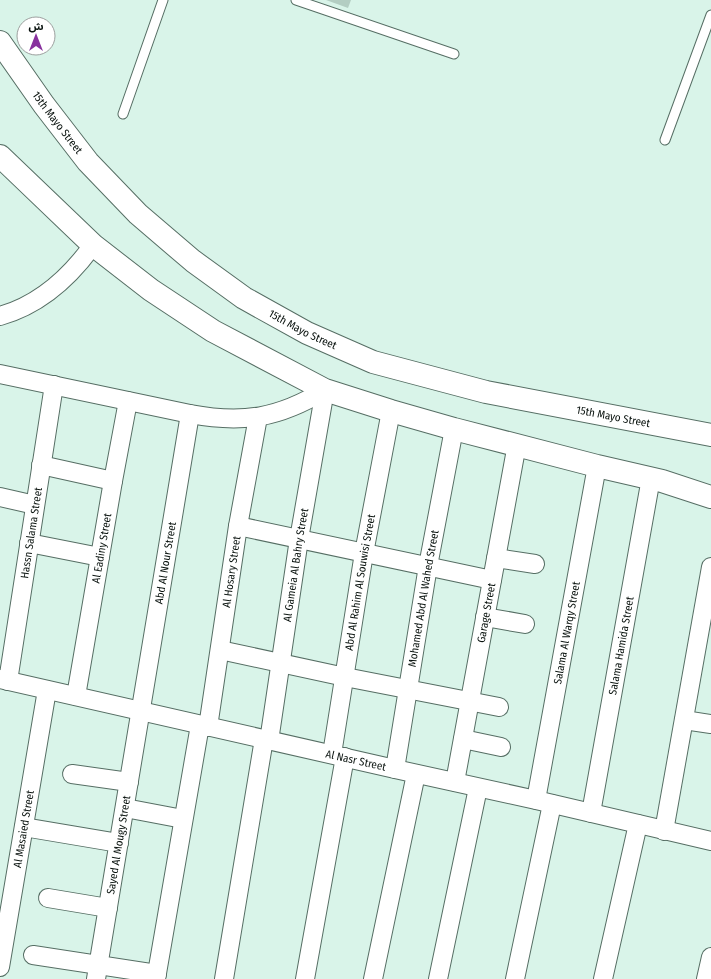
<svg xmlns="http://www.w3.org/2000/svg" width="711" height="979" font-family="'Fira Sans Condensed','Noto Sans Arabic',sans-serif">
<rect width="100%" height="100%" fill="#d9f4e9"/>
<path fill="#b3cdc2" d="M326 0H351L348 8Z"/>
<g fill="none" stroke-linecap="round" stroke-linejoin="round">
<defs>
<g id="lane">
<path d="M296 0 454 54"/>
<path d="M123 114 163 0"/>
<path d="M665 140 711 15"/>
</g>
<g id="street">
<path d="M0 316C39 305 70 277 93 245"/>
<path d="M0 374 190 414C243 424 279 418 325 390"/>
<path d="M41 465 113 481"/>
<path d="M0 497 35 505"/>
<path d="M238 526 492 580"/>
<path d="M29 543 100 557"/>
<path d="M496 558 535 564"/>
<path d="M485 617 525 624"/>
<path d="M220 650 345 677 499 707"/>
<path id="s1" d="M0 679 395 769 536 800 711 841"/>
<path id="s2" d="M8 681 54 385"/>
<path id="s3" d="M76 696 113 481 128 401"/>
<path d="M684 720 711 724"/>
<path id="s4" d="M208 727 238 526 258 417"/>
<path d="M463 739 501 747"/>
<path id="s5" d="M269 741 299 539 325 390"/>
<path id="s6" d="M332 754 364 553 391 411"/>
<path id="s7" d="M395 769 428 566 454 429"/>
<path d="M72 774 129 782"/>
<path id="s8" d="M455 782 517 444"/>
<path id="s9" d="M536 800 597 466"/>
<path d="M125 808 183 819"/>
<path id="s10" d="M591 813 651 478"/>
<path d="M24 827 119 843"/>
<path d="M664 831 711 567"/>
<path d="M48 898 108 908"/>
<path d="M33 955 157 974"/>
<path id="s11" d="M0 967 47 690"/>
<path id="s12" d="M96 979 190 414"/>
<path d="M156 979 200 725"/>
<path d="M224 979 264 739"/>
<path d="M305 979 345 757"/>
<path d="M373 979 416 774"/>
<path d="M438 979 478 788"/>
<path d="M515 979 552 804"/>
<path d="M603 979 638 824"/>
<path d="M706 979 711 957"/>
</g>
<g id="secondary">
<path id="s13" d="M0 42 44 105 88 162 138 214 193 261 244 298 307 333 373 362 486 392 711 435"/>
<path d="M0 156 93 245 151 290 213 331 325 390 391 411 454 429 597 466 662 481 711 497"/>
</g>
</defs>
<use href="#lane" stroke="#566e64" stroke-width="11"/>
<use href="#street" stroke="#566e64" stroke-width="20"/>
<use href="#secondary" stroke="#566e64" stroke-width="24"/>
<use href="#lane" stroke="#fff" stroke-width="9"/>
<use href="#street" stroke="#fff" stroke-width="18"/>
<use href="#secondary" stroke="#fff" stroke-width="22"/>
</g>
<g text-anchor="middle" stroke-width="3" stroke-linejoin="round" paint-order="stroke">
<g font-size="11" fill="#09120e" stroke="#fff">
<text dy="4" stroke="none"><textPath href="#s13" startOffset="99">15th Mayo Street</textPath></text>
<text dy="4" stroke="none"><textPath href="#s13" startOffset="423">15th Mayo Street</textPath></text>
<text dy="4" stroke="none"><textPath href="#s13" startOffset="747">15th Mayo Street</textPath></text>
<text dy="4" stroke="none"><textPath href="#s2" startOffset="150">Hassn Salama Street</textPath></text>
<text dy="4" stroke="none"><textPath href="#s3" startOffset="150">Al Eadiny Street</textPath></text>
<text dy="4" stroke="none"><textPath href="#s12" startOffset="422">Abd Al Nour Street</textPath></text>
<text dy="4" stroke="none"><textPath href="#s5" startOffset="178">Al Gameia Al Bahry Street</textPath></text>
<text dy="4" stroke="none"><textPath href="#s4" startOffset="157">Al Hosary Street</textPath></text>
<text dy="4" stroke="none"><textPath href="#s6" startOffset="174">Abd Al Rahim Al Souwisi Street</textPath></text>
<text dy="4" stroke="none"><textPath href="#s7" startOffset="173">Mohamed Abd Al Wahed Street</textPath></text>
<text dy="4" stroke="none"><textPath href="#s8" startOffset="172">Garage Street</textPath></text>
<text dy="4" stroke="none"><textPath href="#s9" startOffset="170">Salama Al Warqy Street</textPath></text>
<text dy="4" stroke="none"><textPath href="#s10" startOffset="170">Salama Hamida Street</textPath></text>
<text dy="4" stroke="none"><textPath href="#s1" startOffset="365">Al Nasr Street</textPath></text>
<text dy="4" stroke="none"><textPath href="#s11" startOffset="140">Al Masaied Street</textPath></text>
<text dy="4" stroke="none"><textPath href="#s12" startOffset="136">Sayed Al Mougy Street</textPath></text>
</g>
</g>
<g transform="translate(36 36)"><circle r="19" fill="#ffffff" stroke="#9da09f"/>
<path d="M0-3L7 15L0 10L-7 15Z" fill="#88319e"/>
<text y="-6" font-size="11" font-weight="bold" text-anchor="middle" fill="#09120e">ش</text>
</g>
</svg>
